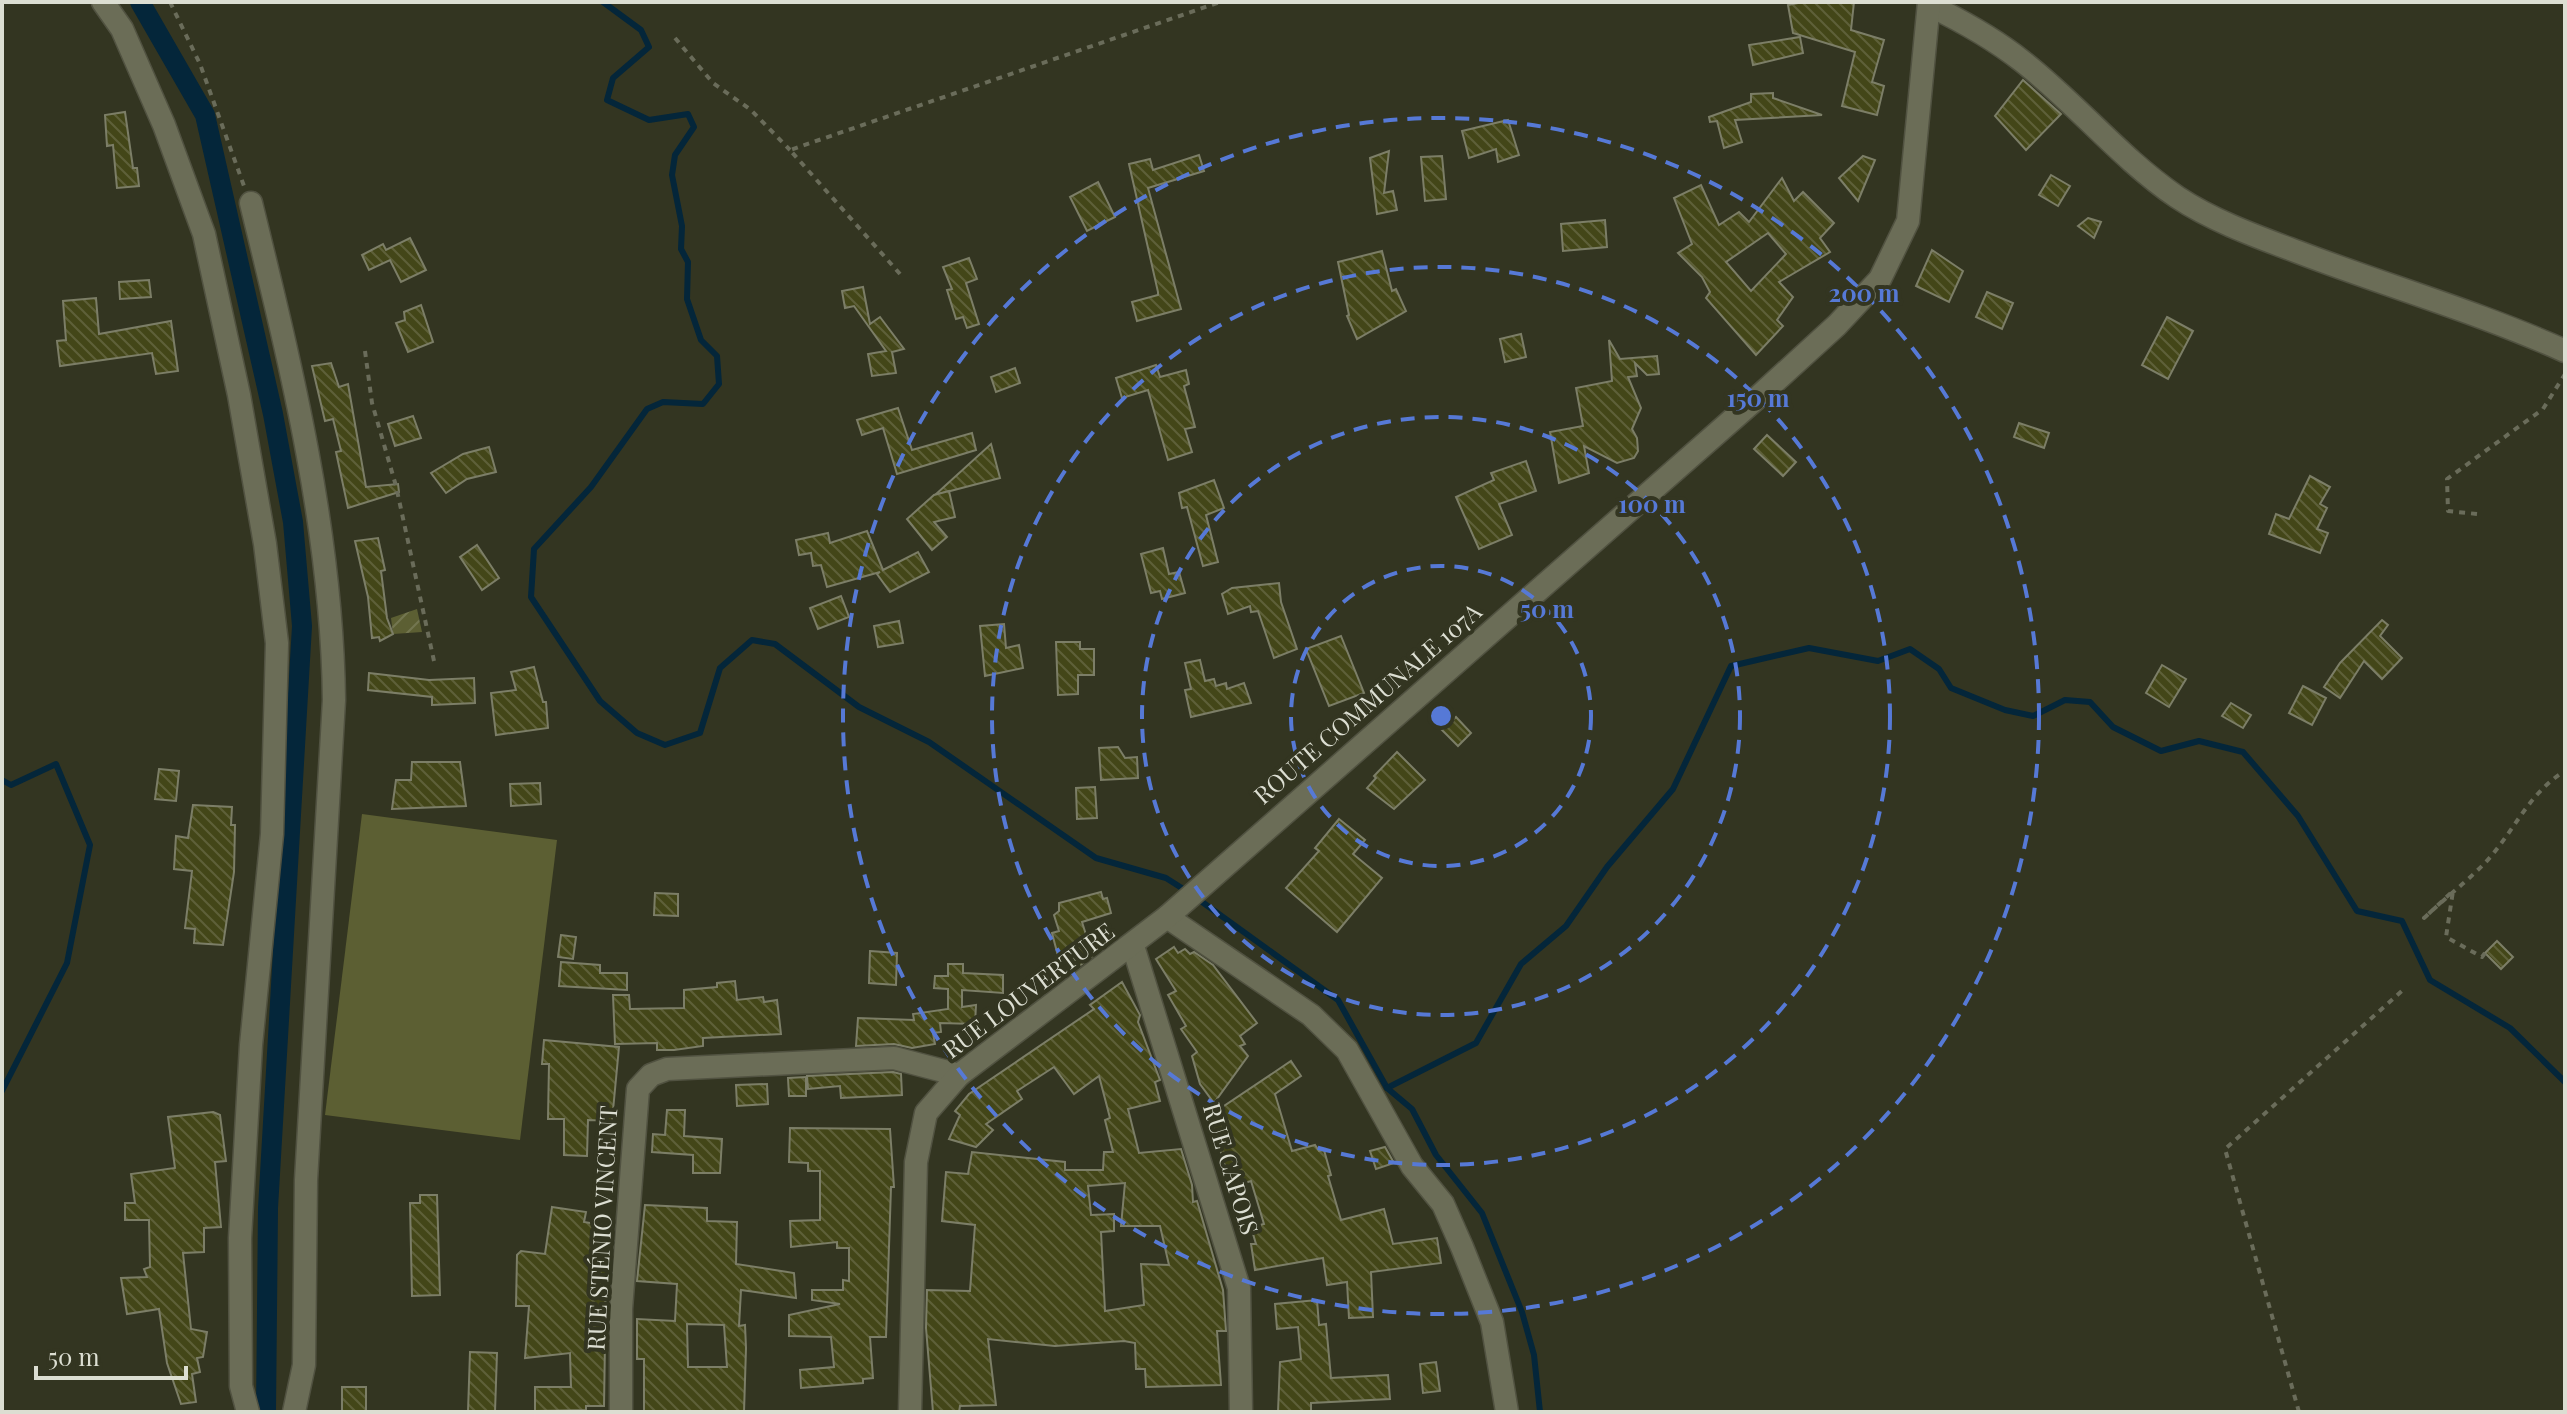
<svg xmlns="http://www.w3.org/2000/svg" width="2567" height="1414" font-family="'Playfair Display',serif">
<defs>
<pattern id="garden-furrows" width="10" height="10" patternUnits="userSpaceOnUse" patternTransform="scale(2)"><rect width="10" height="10" fill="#5c5f33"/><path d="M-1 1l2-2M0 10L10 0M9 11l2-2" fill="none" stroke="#737650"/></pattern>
<pattern id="building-back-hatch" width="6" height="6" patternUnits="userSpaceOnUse" patternTransform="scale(2)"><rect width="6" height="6" fill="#434618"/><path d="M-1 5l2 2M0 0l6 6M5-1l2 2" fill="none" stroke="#5e6039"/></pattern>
</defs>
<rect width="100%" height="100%" fill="#333521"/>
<path fill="#5c5f33" d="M362 814 557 840 520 1140 325 1115Z"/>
<path fill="url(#garden-furrows)" d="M417 609 422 632 393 634 391 618Z"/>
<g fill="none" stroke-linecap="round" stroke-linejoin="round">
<g stroke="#04263a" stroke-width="6">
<path d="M603 2 641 30 649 47 613 78 607 100 649 120 688 114 694 127 675 155 672 175 682 226 681 249 688 262 687 299 701 340 717 356 719 384 703 404 663 402 647 409 591 487 534 549 531 597 600 701 637 733 665 745 700 733 720 668 752 640 775 644 859 707 929 742 1096 858 1166 878 1188 892"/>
<path d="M2 780 11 785 56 764 90 845 67 963 2 1091"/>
<path d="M1198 899 1338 1000 1387 1088 1476 1043 1521 964 1566 926 1607 867 1673 789 1731 666 1809 648 1878 661 1910 649 1939 669 1951 688 2005 710 2033 716 2065 700 2090 702 2113 727 2161 751 2199 741 2243 752 2298 816 2357 911 2402 921 2430 980 2510 1028 2565 1082"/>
<path d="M1387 1088 1412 1109 1436 1155 1482 1213 1522 1312 1534 1355 1540 1412"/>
</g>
<path stroke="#04263a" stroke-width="20" d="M140 2 205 115 273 414 293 522 302 626 268 1208 266 1412"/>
</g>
<g fill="url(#building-back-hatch)" stroke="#7c7e67" stroke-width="2" fill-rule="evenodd">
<path d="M1803 2H1854L1851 30 1884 40 1872 82 1884 86 1877 115 1842 106 1855 52 1793 33 1788 5Z"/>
<path d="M1800 37 1803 53 1753 65 1749 45Z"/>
<path d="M2023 80 2061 114 2026 150 1995 116Z"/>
<path d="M1773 93V98L1822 115 1735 120 1742 142 1724 148 1717 121 1710 122 1709 117 1751 102V94Z"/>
<path d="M125 112 133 168H137L139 186 117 188 113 145 107 146 105 115Z"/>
<path d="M1508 120 1519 155 1498 162 1496 149 1469 158 1462 131Z"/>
<path d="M1389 151 1384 193 1393 191 1397 210 1377 214 1370 158Z"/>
<path d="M1199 155 1204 171 1148 188 1181 309 1137 321 1132 302 1158 295V292L1129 164 1150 159 1153 170Z"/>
<path d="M1442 156 1446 199 1425 201 1421 157Z"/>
<path d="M1863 156 1875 160 1858 201 1839 178Z"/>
<path d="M2051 175 2070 186 2058 206 2039 195Z"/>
<path d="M1782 178 1794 201 1803 192 1834 223 1820 238 1830 252 1779 282 1793 297 1777 320 1783 326 1756 355 1706 298 1710 292 1702 277 1678 253 1692 244 1674 198 1701 185 1719 225 1739 212 1749 222ZM1768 233 1786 254 1751 291 1726 262Z"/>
<path d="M1098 182 1115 217 1087 231 1070 197Z"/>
<path d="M2088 218 2101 222 2094 238 2078 226Z"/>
<path d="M1605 220 1607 247 1563 251 1561 224Z"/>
<path d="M410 238 426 270 401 282 390 260 369 270 362 255 383 244 386 250Z"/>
<path d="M1932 250 1963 271 1949 302 1916 286Z"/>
<path d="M1382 251 1392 291 1396 289 1406 311 1357 339 1347 316 1349 315 1338 262Z"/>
<path d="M969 258 977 279 966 283 979 324 967 328 963 317 956 319 947 290 952 289 943 267Z"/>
<path d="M149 280 151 297 120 299 119 282Z"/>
<path d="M863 287 870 324 880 317 904 349 892 352 896 373 872 376 868 354 886 351 854 306 845 308 842 291Z"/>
<path d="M1987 292 2013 303 2002 329 1976 317Z"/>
<path d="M96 298 99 334 171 321 178 371 156 374 152 353 60 366 57 341 66 340 63 301Z"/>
<path d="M421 305 433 342 408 352 396 323 405 320 404 312Z"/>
<path d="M2167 317 2193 331 2168 379 2142 365Z"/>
<path d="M1521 334 1526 357 1505 362 1500 339Z"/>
<path d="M1609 340 1620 359 1657 356 1659 374 1647 375 1635 363 1637 376 1628 377 1641 408 1632 429 1637 438 1638 451 1634 458 1617 463 1584 446 1589 473 1559 483 1550 432 1583 426 1576 388 1612 381Z"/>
<path d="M331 363 339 387 348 384 366 487 398 484 399 492 348 508 336 452 341 451 333 419 325 421 312 366Z"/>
<path d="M1156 365 1160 377 1186 370 1189 384 1184 386 1195 427 1185 429 1192 452 1168 460 1148 390 1122 398 1116 378Z"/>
<path d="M1015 368 1020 383 996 392 991 377Z"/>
<path d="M898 408 912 450 972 433 976 450 897 474 883 428 862 435 857 420Z"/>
<path d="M413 416 421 438 395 446 388 424Z"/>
<path d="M2019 423 2049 433 2044 448 2014 437Z"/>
<path d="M1767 435 1796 462 1783 476 1754 449Z"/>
<path d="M991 444 1000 478 935 495Z"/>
<path d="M489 447 496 472 467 479 446 493 431 473 463 454Z"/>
<path d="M1526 461 1536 491 1499 504 1512 535 1479 549 1456 497 1494 480 1491 473Z"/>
<path d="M2310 476 2330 487 2320 504 2327 508 2317 529 2328 533 2320 553 2269 534 2276 514 2289 519Z"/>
<path d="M1214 480 1224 508 1206 515 1218 562 1203 566 1187 507 1182 508 1179 493Z"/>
<path d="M949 491 955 517 934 522 947 537 932 550 907 519 934 495Z"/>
<path d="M867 531 883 570 918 552 929 572 890 592 877 574 880 572 827 587 821 565 813 566 811 553 799 555 796 540 828 533 830 543Z"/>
<path d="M378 538 385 570 381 571 387 618 393 634 380 641 379 637 372 638 368 597 355 541Z"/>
<path d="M477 545 499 578 482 590 460 557Z"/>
<path d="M1163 548 1169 574 1179 572 1185 593 1162 599 1160 591 1151 593 1141 554Z"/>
<path d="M1279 583 1281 602 1297 649 1274 658 1258 611 1251 612 1250 606 1228 614 1222 594 1232 588Z"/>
<path d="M841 596 849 617 818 629 810 608Z"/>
<path d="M2382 620 2388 625 2380 636 2402 658 2382 679 2364 661 2340 698 2324 687 2340 663Z"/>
<path d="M899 621 903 643 878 647 874 626Z"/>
<path d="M1004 624 1006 648 1019 645 1023 668 985 676 980 626Z"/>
<path d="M1341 636 1364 693 1329 706 1306 649Z"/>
<path d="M1056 642H1080V649H1094V675H1078V694L1058 695Z"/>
<path d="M1200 660 1205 681 1214 679 1216 686 1226 683 1227 689 1244 683 1251 703 1191 717 1185 690 1191 689 1185 663Z"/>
<path d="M2162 665 2186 679 2169 707 2146 693Z"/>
<path d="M534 667 543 702H546L548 728 496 735 491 693 516 690 511 672Z"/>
<path d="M369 673 429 680 474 678 475 703 432 705V697L368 690Z"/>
<path d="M2303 686 2326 698 2312 725 2289 713Z"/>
<path d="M2231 703 2251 715 2243 728 2222 716Z"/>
<path d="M1456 717 1471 733 1458 746 1442 730Z"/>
<path d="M1118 747 1125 758 1137 757 1138 778 1101 780 1099 748Z"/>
<path d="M1397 752 1425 780 1394 809 1367 788 1376 778 1374 776Z"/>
<path d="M412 762H460L466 806 392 809 396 780H411Z"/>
<path d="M159 769 179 771 176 801 155 799Z"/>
<path d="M540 783 541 804 511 806 510 784Z"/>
<path d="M1095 787 1097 818 1077 819 1076 788Z"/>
<path d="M193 805 232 807 231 825H235L234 872 223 945 194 943 195 929 185 928 192 871 174 869 176 836 188 838Z"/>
<path d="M1339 819 1365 840 1353 854 1382 878 1337 932 1286 888 1319 851 1315 848Z"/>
<path d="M1101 892 1103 899 1107 898 1111 913 1082 922 1088 941 1098 952 1079 966 1070 953 1058 956 1052 933 1059 931 1054 915 1059 911V903Z"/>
<path d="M655 893 678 894V916L654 915Z"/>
<path d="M561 935 576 937 573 959 558 957Z"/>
<path d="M2497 941 2513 957 2501 969 2485 953Z"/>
<path d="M1174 947 1178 953 1185 949 1190 954 1194 952 1213 965 1257 1023 1240 1036 1245 1044 1240 1046 1248 1056 1214 1103 1200 1084 1192 1056 1197 1052 1181 1029 1186 1026 1168 995 1176 991 1156 959Z"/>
<path d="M870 951 897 953 896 985 869 983Z"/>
<path d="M561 962 600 965V973H627V990L559 986Z"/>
<path d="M948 964H963V973L1003 975V993L962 990V1007L976 1005 975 1024 940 1023 941 1032 933 1033 935 1044 912 1048 894 1044 856 1046 858 1018 914 1020 913 1014 948 1009V989L934 988 935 976H948Z"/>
<path d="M735 981 737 1000 763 997 764 1002 777 1000 781 1034 703 1038V1046L674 1050H657V1043L615 1044 613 995H629L630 1009 684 1008V990L717 987V983Z"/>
<path d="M1122 982 1140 1015 1138 1022 1160 1080 1155 1082 1160 1101 1128 1109 1139 1153 1181 1149 1192 1185 1193 1202 1197 1201 1223 1290 1226 1331H1217L1221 1385 1146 1387 1145 1369H1136L1135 1343 1124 1341 1055 1346 988 1339 996 1405 960 1406 959 1412H933L926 1328 927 1290 970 1291 975 1225 942 1221 946 1172 968 1174 972 1152 1065 1162V1170H1103L1104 1152H1113L1105 1120 1110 1118 1099 1076 1074 1094 1054 1067 1017 1091 1022 1099 986 1124 993 1130 976 1147 949 1139 960 1115 955 1111 969 1094 1094 1009 1090 1005ZM1125 1183 1121 1226H1160L1169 1265 1141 1264 1144 1305 1105 1311 1101 1232 1114 1231V1214L1091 1215 1088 1186Z"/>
<path d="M544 1040 619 1047 612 1121 588 1120 587 1156 564 1155V1119H548L549 1064H542Z"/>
<path d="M1291 1061 1301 1076 1275 1094 1292 1151 1315 1145 1319 1151 1324 1150 1331 1175 1328 1176 1341 1220 1384 1209 1393 1244 1437 1238 1441 1263 1371 1272 1373 1317 1349 1318 1347 1282 1327 1285 1323 1258 1255 1270 1251 1244H1256L1251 1227 1264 1224 1251 1181 1231 1187 1213 1125 1226 1120 1218 1110Z"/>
<path d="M893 1072 901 1074 902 1095 841 1098 840 1086 808 1089 807 1076Z"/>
<path d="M806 1077V1096H789L788 1078Z"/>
<path d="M767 1084 768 1104 737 1106 736 1085Z"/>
<path d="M667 1110H685L684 1136 722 1139 720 1173H693V1155L652 1152 653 1134 665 1135Z"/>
<path d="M213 1112 220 1115 226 1161 215 1162 221 1227 204 1228V1252L183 1253 191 1329 207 1332 203 1357 197 1358 200 1372 192 1374 196 1402 181 1404 167 1363 159 1309 127 1314 121 1278 147 1277 144 1269 150 1267 149 1220H125V1203H135L131 1174 175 1168 168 1117Z"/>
<path d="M790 1128 890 1129 894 1187H891L886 1337H870L873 1378 863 1379V1383L801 1388 800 1370 834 1367 831 1337 789 1336V1315L840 1304 812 1300V1290H843V1280L849 1281V1248H837V1242L791 1247 790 1221 820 1220V1171H808V1163L789 1162Z"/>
<path d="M1385 1147 1394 1163 1376 1169 1370 1151Z"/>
<path d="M420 1195H437L440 1295 412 1296 410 1203H420Z"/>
<path d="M645 1205 707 1208V1221L737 1222 736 1264 794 1273 796 1298 741 1290 739 1326 745 1325 746 1348 744 1412H644V1359H637V1319L675 1321 677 1284 637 1281ZM687 1324 724 1325 727 1367H688Z"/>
<path d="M552 1207 586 1212 584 1222 603 1225 597 1260 611 1262 600 1341H605L604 1406H586V1410L535 1411V1387H571L570 1353 525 1358 529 1306H516L517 1255 521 1251 545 1254Z"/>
<path d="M1317 1300 1319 1325 1326 1324 1331 1378 1388 1375 1390 1399 1311 1403V1412H1278L1280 1362 1301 1359 1298 1327 1277 1329 1275 1304Z"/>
<path d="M470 1352 497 1353 495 1412H468Z"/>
<path d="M1436 1362 1440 1391 1423 1393 1420 1364Z"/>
<rect x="342" y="1387" width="24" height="25"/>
</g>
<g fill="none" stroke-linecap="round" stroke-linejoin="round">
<defs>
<g id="minor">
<path d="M103 2 122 29 164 125 204 234 239 395 265 544 277 643 272 834 251 1045 240 1238 241 1386 248 1412"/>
<path d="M1929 5C1962 21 1993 38 2022 61 2076 103 2120 158 2177 197 2213 221 2258 237 2298 252 2387 286 2478 312 2565 351"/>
<path d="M251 203C291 366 332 531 334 700L306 1180 304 1365 294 1412"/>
<path d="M1167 917 1311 1015 1347 1050 1412 1166 1443 1204 1462 1247 1492 1322 1507 1412"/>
<path d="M1133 946 1239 1288 1241 1412"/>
<path d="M621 1412V1309L638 1089 651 1075 667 1069 894 1058 959 1075"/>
</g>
<path id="secondary" d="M910 1412 916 1162 926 1113 959 1075 1167 917 1757 398 1837 325 1880 279 1908 221 1929 2"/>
</defs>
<use href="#minor" stroke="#515241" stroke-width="25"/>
<use href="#secondary" stroke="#515241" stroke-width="25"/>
<g stroke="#6a6c5a" stroke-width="4" stroke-dasharray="6 6" stroke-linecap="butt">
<path d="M170 2 200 64 244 186"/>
<path d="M675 38 713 83 751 110 790 150"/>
<path d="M900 274 790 150 1220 2"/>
<path d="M365 351 372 403 396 486 434 661"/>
<path d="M2477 514 2448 511 2447 479 2543 409 2565 374"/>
<path d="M2485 953 2482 957 2446 937 2453 891 2424 918C2443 900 2465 883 2484 864 2513 834 2528 793 2565 771"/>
<path d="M2299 1412 2225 1149 2404 989"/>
</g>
<use href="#minor" stroke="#6b6d57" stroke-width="22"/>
<use href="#secondary" stroke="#6b6d57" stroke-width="22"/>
</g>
<g fill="none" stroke="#5679d6" stroke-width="4" stroke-dasharray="14 10">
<circle cx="1441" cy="716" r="150"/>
<circle cx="1441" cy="716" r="299"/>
<circle cx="1441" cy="716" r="449"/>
<circle cx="1441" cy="716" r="598"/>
</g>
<g text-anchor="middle" stroke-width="8" stroke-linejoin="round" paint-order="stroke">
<g font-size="24" fill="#dcded2" stroke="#333521">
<text transform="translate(1368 704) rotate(-41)" y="8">ROUTE COMMUNALE 107A</text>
<text transform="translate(1029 991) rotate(-37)" y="8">RUE LOUVERTURE</text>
<text transform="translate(1230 1169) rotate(73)" y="8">RUE CAPOIS</text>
<text transform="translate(603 1228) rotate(-87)" y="8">RUE STÉNIO VINCENT</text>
</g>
</g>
<circle cx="1441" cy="716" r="12" fill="#5679d6" stroke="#333521" stroke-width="4"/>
<g font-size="24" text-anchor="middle" font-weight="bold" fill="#5679d6" stroke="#333521" stroke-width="8" stroke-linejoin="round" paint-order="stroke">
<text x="1864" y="302">200 m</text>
<text x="1758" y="407">150 m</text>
<text x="1652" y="513">100 m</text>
<text x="1547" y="618">50 m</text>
</g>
<rect width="2567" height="1414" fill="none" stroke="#dcded2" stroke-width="8"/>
<path d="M36 1366v12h150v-12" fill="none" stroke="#dcded2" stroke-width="4"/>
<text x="48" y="1366" font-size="24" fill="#dcded2" stroke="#333521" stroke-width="6" paint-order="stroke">50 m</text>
</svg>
